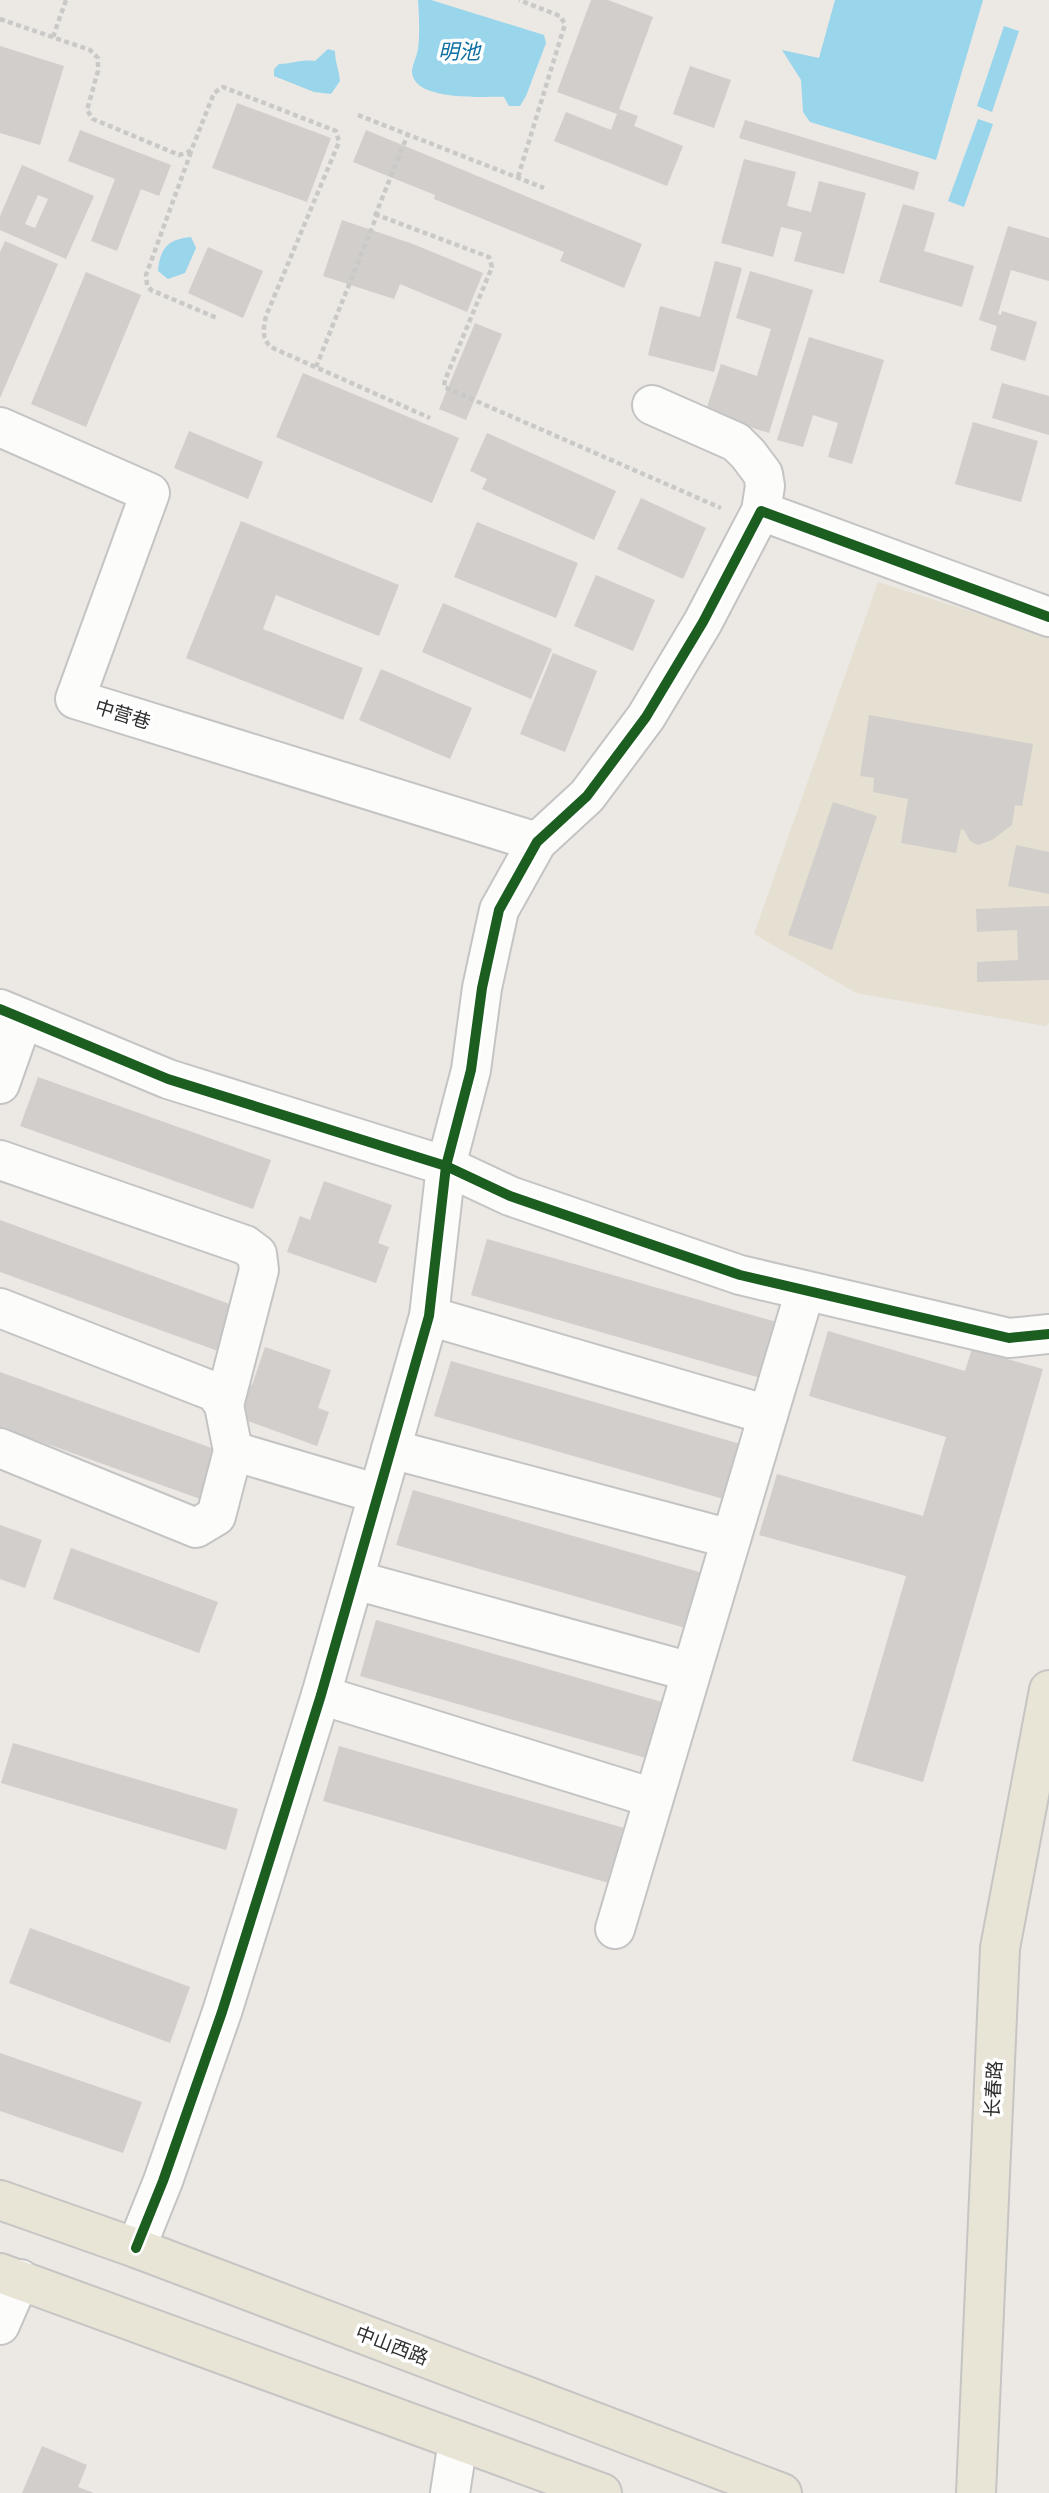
<svg xmlns="http://www.w3.org/2000/svg" width="1049" height="2493" font-family="'Varela Round','Noto Sans SC',sans-serif">
<rect width="100%" height="100%" fill="#ece8e4"/>
<path fill="#e6e0d3" d="M878 582 1049 636V1023L1045 1026 856 993 754 934Z"/>
<g fill="#99d6ec">
<path d="M418 0H431L544 35 546 43 526 96 520 106H509L504 97C484 96 411 102 412 70 413 63 417 56 418 49 420 33 419 16 418 0Z"/>
<path d="M835 0H983L936 160 810 122 803 112 801 80 782 50 819 58Z"/>
<path d="M1004 26 1019 31 992 112 977 106Z"/>
<path d="M328 49 335 51C335 62 339 70 340 81L331 94 314 92 274 76V69L279 64C292 64 301 59 315 61Z"/>
<path d="M978 119 993 124 964 207 948 201Z"/>
<path d="M191 237 196 248 185 273 168 279 158 271C160 248 168 239 191 237Z"/>
</g>
<g fill="#d1cecb" fill-rule="evenodd">
<path d="M591 0H608L653 17 619 109 638 116 634 126 683 146 667 186 554 141 566 112 611 130 617 114 557 92Z"/>
<path d="M0 46 64 66 40 145 0 133Z"/>
<path d="M690 66 731 80 714 128 673 114Z"/>
<path d="M237 103 331 138 307 202 212 168Z"/>
<path d="M745 120 919 172 914 190 739 138Z"/>
<path d="M80 130 171 165 159 196 141 189 117 251 91 241 115 179 68 161Z"/>
<path d="M366 130 642 244 624 288 560 261 564 252 434 199 435 195 353 162Z"/>
<path d="M744 159 796 172 787 206 811 212 819 181 866 193 844 274 794 261 802 232 781 227 773 257 721 243Z"/>
<path d="M22 165 94 196 66 259 0 230V216ZM38 195 48 199 35 228 25 224Z"/>
<path d="M903 204 935 213 924 251 974 266 962 307 879 282Z"/>
<path d="M342 220 413 244 483 273 467 312 400 284 394 299 323 276Z"/>
<path d="M1008 226 1049 238V281L1011 270 998 314 1001 315 1002 311 1037 322 1025 361 990 350 997 326 979 320Z"/>
<path d="M5 241 58 264 0 398V252Z"/>
<path d="M208 247 263 271 243 318 188 293Z"/>
<path d="M715 261 742 268 714 372 648 355 660 306 700 317Z"/>
<path d="M750 271 813 290 769 433 705 413 721 364 757 376 771 329 736 318Z"/>
<path d="M86 272 141 295 86 427 31 404Z"/>
<path d="M475 323 502 334 466 420 439 409Z"/>
<path d="M809 337 884 360 852 464 828 457 838 423 813 415 803 447 777 440Z"/>
<path d="M303 373 459 438 432 503 276 437Z"/>
<path d="M1002 383 1049 396V435L992 418Z"/>
<path d="M973 422 1038 441 1021 502 955 484Z"/>
<path d="M189 431 263 462 248 499 174 468Z"/>
<path d="M487 433 616 491 594 540 482 489 487 479 470 471Z"/>
<path d="M641 498 706 528 683 579 617 549Z"/>
<path d="M241 521 399 585 379 636 276 595 263 629 363 668 343 720 186 658Z"/>
<path d="M477 522 578 563 556 618 454 577Z"/>
<path d="M596 575 655 600 633 651 574 626Z"/>
<path d="M443 603 552 649 531 699 422 652Z"/>
<path d="M553 653 597 671 565 752 520 734Z"/>
<path d="M381 669 472 708 450 759 359 720Z"/>
<path d="M869 715 1033 744 1022 806 1015 805 1012 825 992 840 978 845 970 841 964 830 961 829 956 853 901 843 908 799 873 792 874 778 860 776Z"/>
<path d="M833 802 877 816 832 950 788 935Z"/>
<path d="M1016 845 1049 852V894L1008 886Z"/>
<path d="M1049 906V980L977 982V962L1018 960 1017 930 977 932 976 909Z"/>
<path d="M38 1077 271 1160 253 1209 20 1126Z"/>
<path d="M324 1181 392 1205 378 1243 389 1247 376 1283 287 1252 300 1216 310 1220Z"/>
<path d="M0 1220 235 1306 218 1351 0 1272Z"/>
<path d="M487 1239 780 1323 764 1379 471 1295Z"/>
<path d="M828 1331 965 1371 972 1349 1043 1369 923 1782 852 1761 906 1576 759 1535 777 1474 923 1516 946 1437 809 1396Z"/>
<path d="M265 1347 331 1370 318 1408 329 1412 317 1446 231 1415 242 1382 252 1385Z"/>
<path d="M451 1361 744 1445 727 1500 434 1416Z"/>
<path d="M0 1372 220 1451 203 1500 0 1427Z"/>
<path d="M413 1490 706 1574 689 1629 396 1545Z"/>
<path d="M0 1525 42 1540 25 1588 0 1579Z"/>
<path d="M71 1548 218 1602 199 1653 53 1599Z"/>
<path d="M376 1620 669 1704 653 1760 360 1676Z"/>
<path d="M13 1743 238 1809 226 1850 1 1783Z"/>
<path d="M339 1746 631 1830 616 1885 323 1801Z"/>
<path d="M30 1928 190 1987 170 2043 9 1983Z"/>
<path d="M0 2053 142 2102 123 2153 0 2111Z"/>
<path d="M42 2446 87 2465 78 2487 94 2493H22Z"/>
</g>
<g fill="none" stroke-linecap="round" stroke-linejoin="round">
<defs>
<g id="minor">
<path d="M0 427 150 493 75 699 537 842"/>
<path d="M761 511 1049 617"/>
<path d="M0 1009 168 1079 446 1166 510 1196 740 1275 1009 1338 1049 1334"/>
<path d="M0 1084 23 1019"/>
<path d="M0 1160 245 1245 257 1254 259 1270 224 1405"/>
<path d="M0 1308 215 1392 224 1405 233 1451 216 1516 196 1528 0 1448"/>
<path d="M429 1316 768 1415"/>
<path d="M391 1449 731 1539"/>
<path d="M233 1451 378 1494"/>
<path d="M355 1580 691 1672"/>
<path d="M321 1695 653 1798"/>
<path d="M615 1929 805 1291"/>
<path d="M136 2248 163 2181 222 2012 321 1695 429 1316 446 1166 471 1070 482 988 499 910 537 842 587 796 646 717 703 622 761 511 765 486 763 474 748 454 736 442 652 405"/>
<path d="M0 2325 20 2279"/>
<path d="M450 2493 458 2441"/>
</g>
<g id="major">
<path d="M0 2200 136 2248 782 2493"/>
<path d="M0 2273 602 2493"/>
<path d="M976 2493 1000 1948 1049 1690"/>
</g>
</defs>
<use href="#minor" stroke="#c5c4c5" stroke-width="42"/>
<use href="#major" stroke="#c6c5c4" stroke-width="42"/>
<g stroke="#c9c9c8" stroke-width="4.5" stroke-dasharray="5 3.5" stroke-linecap="butt">
<path d="M0 19 90 50 98 58V71L87 110 93 119 179 155 191 151 214 93 223 87 336 131 339 142 266 316C263 330 261 342 275 349L430 418"/>
<path d="M53 37 66 0"/>
<path d="M358 115 544 188"/>
<path d="M191 152 146 275 147 285 151 290 217 318"/>
<path d="M518 177 565 24 560 16 519 0"/>
<path d="M375 216 408 134"/>
<path d="M316 367 377 215 489 257 492 267 445 380 444 387 721 508"/>
</g>
<use href="#minor" stroke="#fcfcfb" stroke-width="38"/>
<use href="#major" stroke="#e8e4d6" stroke-width="38"/>
<defs>
<g id="cycleway">
<path d="M0 1009 168 1079 446 1166 510 1196 740 1275 1009 1338 1049 1334"/>
<path d="M136 2248 163 2181 222 2012 321 1695 429 1316 446 1166 471 1070 482 988 499 910 537 842 587 796 646 717 703 622 761 511 1049 617"/>
</g>
</defs>
<use href="#cycleway" stroke="#fff" stroke-width="15"/>
<use href="#cycleway" stroke="#1b5e20" stroke-width="10"/>
</g>
<g text-anchor="middle" stroke-width="7" stroke-linejoin="round" paint-order="stroke">
<g font-size="19" fill="#2e2e2e" stroke="#fff">
<text transform="translate(123 714) rotate(17)" y="7">中营巷</text>
<text transform="translate(993 2089) rotate(-87)" y="7">长春路</text>
<text transform="translate(392 2345) rotate(21)" y="7">中山西路</text>
</g>
<g font-size="21" font-style="italic" fill="#0d6fa3" stroke="#fff">
<text x="459" y="59">明池</text>
</g>
</g>
</svg>
